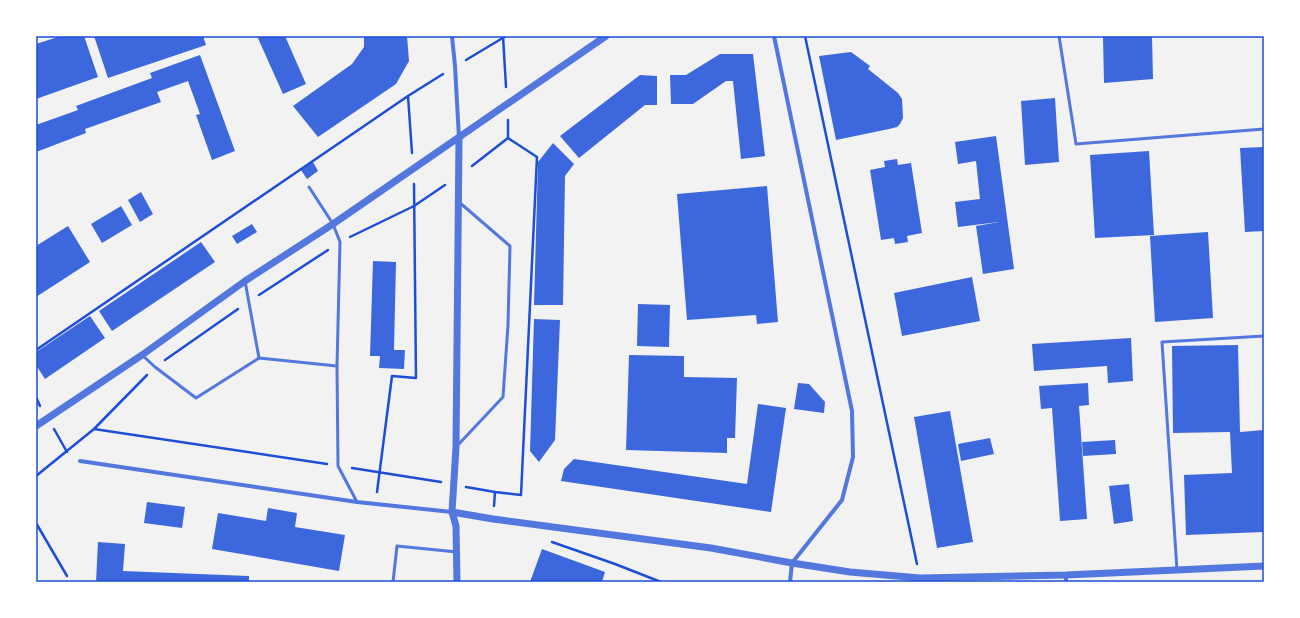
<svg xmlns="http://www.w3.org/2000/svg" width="1300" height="618" font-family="Manrope,sans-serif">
<rect width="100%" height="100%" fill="#f2f2f2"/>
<g fill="#3d67dc">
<path d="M61 36H84L98 77 36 99V44Z"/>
<path d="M94 36H203L206 45 108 78Z"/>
<path d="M257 36H285L306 84 283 94Z"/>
<path d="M364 36H407L409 61 396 84 318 137 293 106 352 64 364 47Z"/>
<path d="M1103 36H1152L1153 79 1104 83Z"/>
<path d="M851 52 870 66 868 69 898 93 902 99 903 118 900 124 897 127 889 129 836 140 819 56Z"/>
<path d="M720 54H753L765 156 741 159 733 81H726L693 104H671L670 75H686Z"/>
<path d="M200 55 235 151 212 160 196 115 200 114 188 81 157 92 161 102 85 129 86 133 36 152V125L78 110 76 106 152 78 150 73Z"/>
<path d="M640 75 657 76V105H645L579 158 560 136Z"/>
<path d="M1055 98 1059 162 1025 165 1021 101Z"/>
<path d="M996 136 1014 269 983 274 976 226 999 222 958 227 955 202 980 199 976 161 958 164 955 142Z"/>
<path d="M553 143 574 164 565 176 563 305H534L538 162Z"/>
<path d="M1264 147V231L1245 232 1240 148Z"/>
<path d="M1149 151 1154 235 1095 238 1090 155Z"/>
<path d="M897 159 898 165 911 163 922 233 907 236 908 242 895 244 894 238 881 240 870 170 885 167 884 161Z"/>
<path d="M313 162 318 171 307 179 301 170Z"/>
<path d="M767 186 778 322 757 324 756 315 687 320 677 194Z"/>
<path d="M141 192 153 214 140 222 128 200Z"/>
<path d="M121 206 132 225 102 243 91 224Z"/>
<path d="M252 224 257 232 237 244 232 236Z"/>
<path d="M68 226 90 262 36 297V246Z"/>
<path d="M1208 232 1213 318 1155 322 1150 236Z"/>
<path d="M201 242 215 262 112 331 99 311Z"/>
<path d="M373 261 396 262 394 350H405L404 369 379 368 380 356H370Z"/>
<path d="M972 277 980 321 902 336 894 293Z"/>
<path d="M638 304 670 305 669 347 637 346Z"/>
<path d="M90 316 105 338 45 379 36 365V352Z"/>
<path d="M534 319 560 320 555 440 539 462 530 451Z"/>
<path d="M1131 338 1133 381 1108 383 1107 366 1034 371 1032 344Z"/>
<path d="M1238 345 1240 432 1264 430V532L1186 535 1184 475 1232 473 1230 432 1173 433 1172 346Z"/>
<path d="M629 355 684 356V377L737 378 735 438H727V453L626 450Z"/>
<path d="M798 383 809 384 825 402 824 413 794 409Z"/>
<path d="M1088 383 1089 405 1079 406 1087 519 1060 521 1052 408 1041 409 1039 386Z"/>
<path d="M758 404 786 408 771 512 561 481 564 469 574 459 747 484Z"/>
<path d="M950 411 973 542 937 548 914 417Z"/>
<path d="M990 438 994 454 961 461 958 444Z"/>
<path d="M1115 440 1116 454 1083 456 1082 442Z"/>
<path d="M1129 484 1133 521 1114 524 1109 486Z"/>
<path d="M147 502 185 507 182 528 144 523Z"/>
<path d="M268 508 297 513 295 527 345 535 339 571 212 549 218 513 266 521Z"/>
<path d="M98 542 125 544 123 571 249 576V582H96Z"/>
<path d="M542 549 605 572 602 582H530Z"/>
</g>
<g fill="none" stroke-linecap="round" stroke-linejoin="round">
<g stroke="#1d4ed8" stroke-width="2.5">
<path d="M503 36 506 87"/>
<path d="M805 36 917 564"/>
<path d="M466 60 506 36"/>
<path d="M408 96 412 153"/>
<path d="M472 166 508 138"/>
<path d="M350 237 414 206 445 185"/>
<path d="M259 295 328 250"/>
<path d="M36 350 408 96 443 74"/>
<path d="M165 360 238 309"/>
<path d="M36 397 40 406"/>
<path d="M54 429 67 452"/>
<path d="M94 429 327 464"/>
<path d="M352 468 441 482"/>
<path d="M36 476 94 429 147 375"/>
<path d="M466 487 495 492 521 495 537 157 508 138V120"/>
<path d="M377 492 392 376 416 378 414 184"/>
<path d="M494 506 495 492"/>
<path d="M36 523 67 576"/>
<path d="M552 542 615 564 661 582"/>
</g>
<g stroke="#5277de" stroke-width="3">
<path d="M1059 36 1076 144 1264 129"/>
<path d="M309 187 333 224 340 242 337 366 338 466 357 502"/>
<path d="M245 281 259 358"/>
<path d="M142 355 155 367 196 398 259 358 337 366"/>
<path d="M457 446 503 397 508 325 510 246 459 202"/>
<path d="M1177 570 1162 342 1264 336"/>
<path d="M393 582 397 546 457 552"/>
</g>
<g stroke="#5277de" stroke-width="4">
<path d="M452 36 455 66 459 138"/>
<path d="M774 36 852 411 853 457 842 500 792 563 790 582"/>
<path d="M80 461 357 502 452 512"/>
<path d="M1066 575V582"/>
</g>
<g stroke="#5277de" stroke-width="7">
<path d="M36 426 142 355 245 281 333 224 606 36"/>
<path d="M452 512 493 519 711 548 792 563 850 572 920 578 1066 575 1264 566"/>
<path d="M457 582 456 526 452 512 456 447 459 138"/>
</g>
</g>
<rect width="1300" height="618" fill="none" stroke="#ffffff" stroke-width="74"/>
<rect x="37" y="37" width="1226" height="544" fill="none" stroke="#1d4ed8" stroke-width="1.5"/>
</svg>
